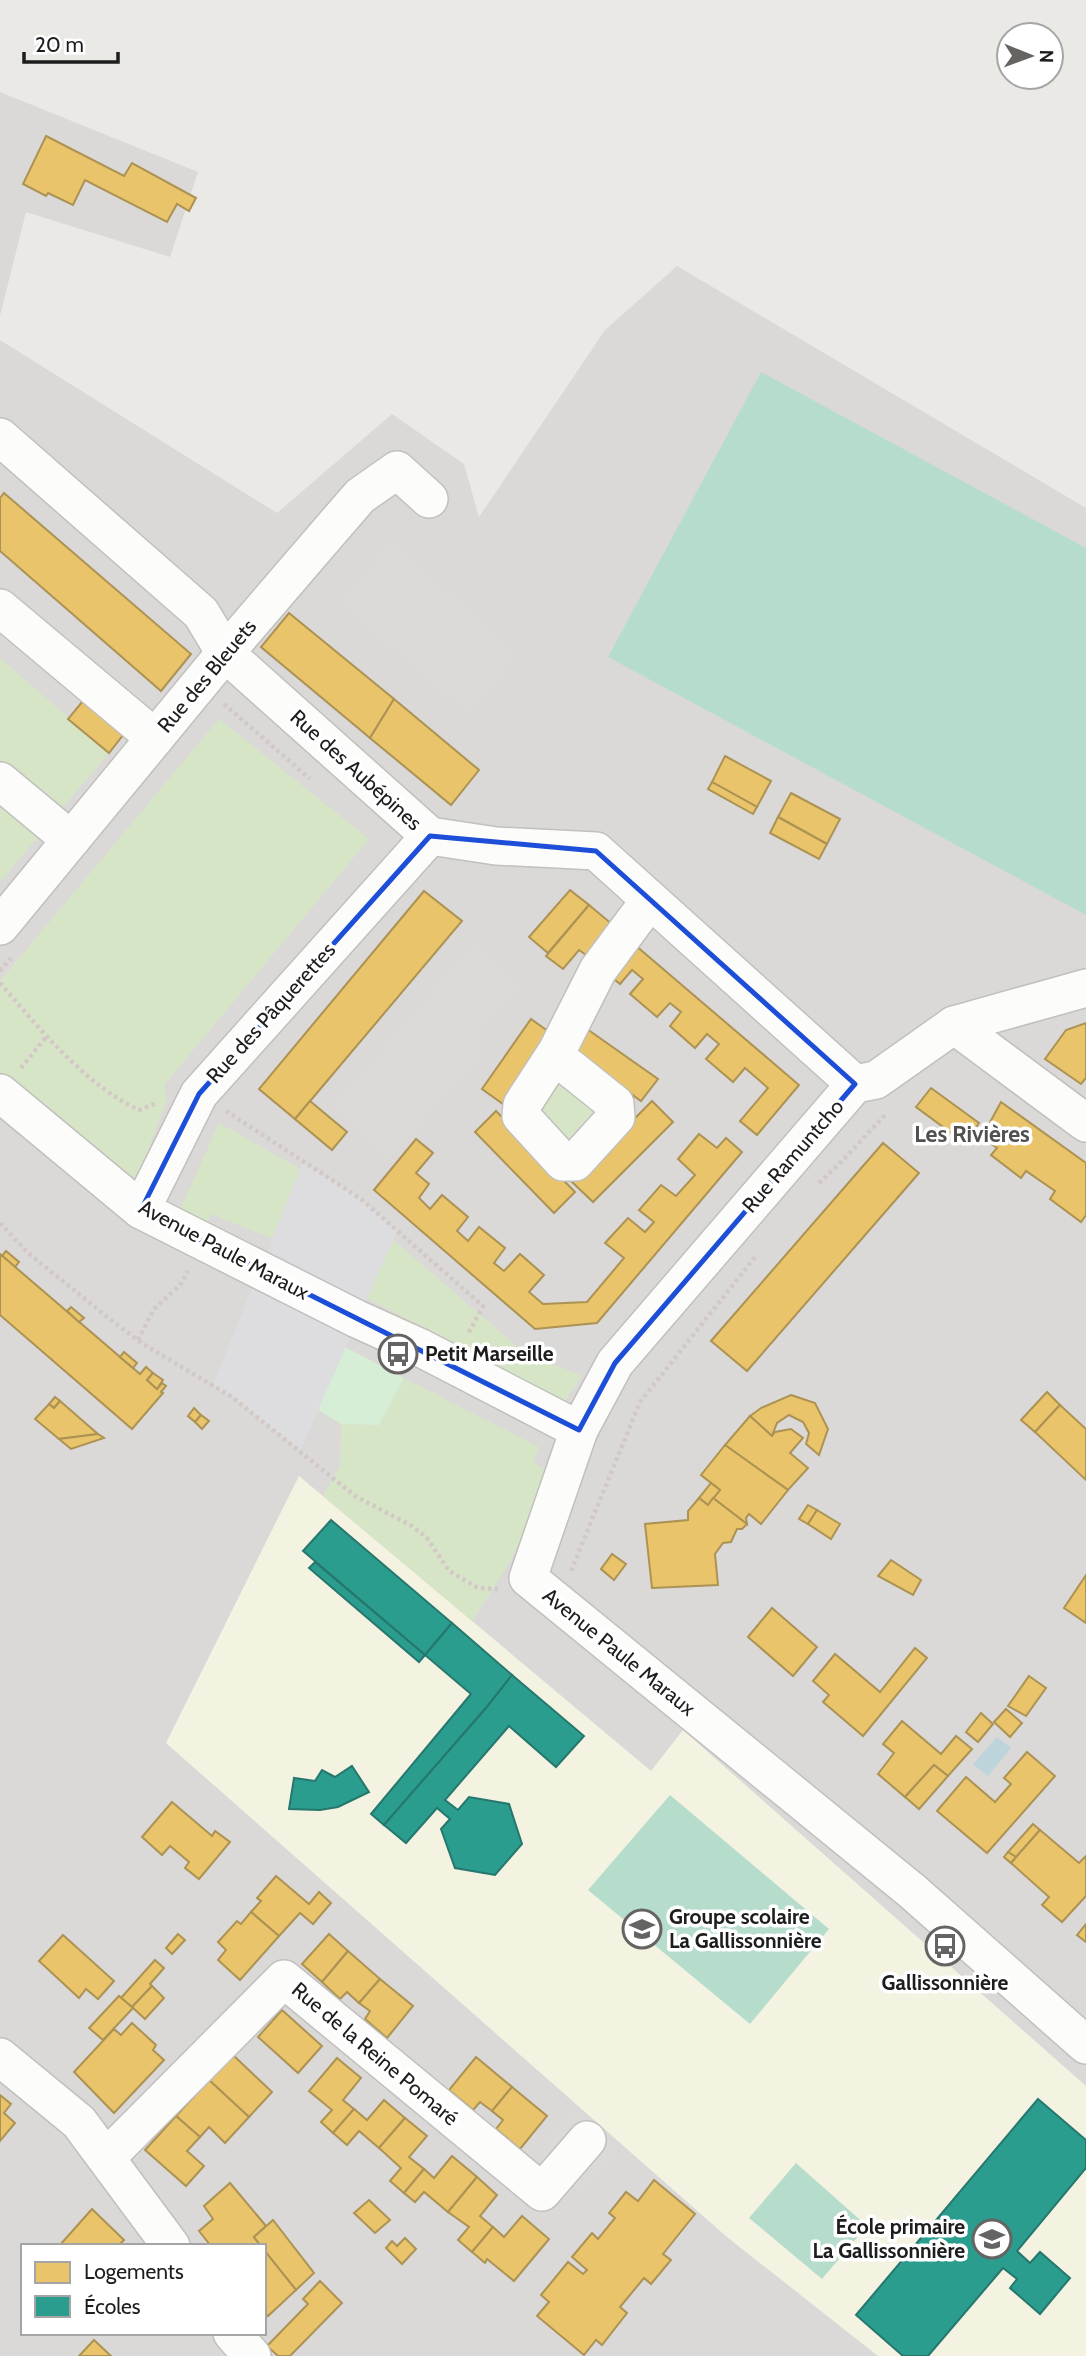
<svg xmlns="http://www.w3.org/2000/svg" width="1086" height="2356" font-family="Cabin,sans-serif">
<rect width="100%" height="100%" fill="#ebe9e5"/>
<g fill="#dad9d7" fill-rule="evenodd">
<path d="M0 92 198 172 170 257 26 212 0 316Z"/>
<path d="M677 266 1086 508V2356H0V340L277 513 392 414 464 464 479 517 605 330ZM23 2246H264V2333H23Z"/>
</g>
<path fill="#f4f3e1" d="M299 1476 651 1771 683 1730 1086 2086V2356H878L727 2237 166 1743Z"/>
<g fill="#d7e5c7">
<path d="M0 658 109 753 0 882Z"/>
<path d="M219 719 369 839 164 1085 167 1099 137 1180 93 1170 0 1093V981Z"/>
<path d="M560 1083 599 1114 572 1141 564 1140 539 1114 548 1091Z"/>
<path d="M219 1123 300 1169 272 1238 210 1214 207 1224 181 1208Z"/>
<path d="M393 1240 526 1354 582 1376 563 1403 367 1298Z"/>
<path d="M404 1378 539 1447 533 1461 548 1472C534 1528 503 1573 472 1621L323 1496 340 1467 341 1424 379 1425Z"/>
</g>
<path fill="#d6eed6" d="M345 1347 404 1378 379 1425 341 1424 318 1410Z"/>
<g fill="#b6ddcc">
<path d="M761 372 1086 548V915L608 657Z"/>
<path d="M670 1795 829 1929 750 2024 588 1890Z"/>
<path d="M796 2163 867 2226 822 2279 749 2218Z"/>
</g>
<g fill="#dbdad9">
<path d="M392 543 516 654 470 713 342 603Z"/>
<path d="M474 944 518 988 473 1038 484 1049 389 1158 334 1108Z"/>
<path d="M575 2110 619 2149 581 2192 537 2153Z"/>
</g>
<path fill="#dddcdf" d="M303 1162 361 1199 397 1231 300 1451 232 1397 213 1385Z"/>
<path fill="#bdd4da" d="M997 1737 1011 1748 988 1776 973 1764Z"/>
<g fill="#e9c46a" stroke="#ac9253" stroke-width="2">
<path d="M46 136 124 176 132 163 196 198 189 211 177 204 167 222 85 180 73 205 48 193 46 196 23 184Z"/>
<path d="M4 493 191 654 161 691 0 551V498Z"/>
<path d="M289 613 394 699 370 738 261 647Z"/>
<path d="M87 696 127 730 109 753 68 719Z"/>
<path d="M394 699 479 770 451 805 370 738Z"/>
<path d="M725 756 771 781 757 807 712 782Z"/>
<path d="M712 782 757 807 753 814 708 789Z"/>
<path d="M791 793 840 819 827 844 778 817Z"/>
<path d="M778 817 827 844 819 859 770 833Z"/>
<path d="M570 890 589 905 548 953 529 937Z"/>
<path d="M424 891 462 921 295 1119 259 1089Z"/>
<path d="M589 905 619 930 593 960 579 950 563 969 546 956Z"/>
<path d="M635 945 799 1085 757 1135 740 1121 768 1088 745 1068 733 1082 706 1059 719 1044 707 1034 695 1048 670 1026 681 1012 670 1003 657 1017 630 994 643 979 632 970 620 984 609 975Z"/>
<path d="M531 1019 552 1034 503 1104 482 1089Z"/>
<path d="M1086 1023V1078L1081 1084 1045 1059 1066 1030Z"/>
<path d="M587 1029 658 1079 641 1101 571 1050Z"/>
<path d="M931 1088 979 1123 965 1143 916 1107Z"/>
<path d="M310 1101 347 1132 332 1150 295 1119Z"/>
<path d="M652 1101 673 1122 593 1202 572 1182Z"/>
<path d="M1001 1102 1086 1163V1215L1081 1222 1050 1199 1055 1191 1026 1171 1021 1178 991 1155 997 1148 982 1137Z"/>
<path d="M496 1111 575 1192 554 1213 475 1132Z"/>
<path d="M699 1134 717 1148 726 1138 742 1152 597 1323 535 1329 374 1190 416 1139 433 1153 416 1173 429 1184 419 1198 430 1209 442 1195 468 1217 457 1231 468 1241 479 1227 505 1248 494 1263 504 1271 520 1254 544 1275 529 1292 543 1304 587 1302 624 1258 605 1243 628 1218 645 1232 654 1222 639 1210 661 1185 676 1196 695 1175 678 1159Z"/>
<path d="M883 1143 919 1173 747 1371 711 1341Z"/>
<path d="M6 1251 19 1262 15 1267 2 1256Z"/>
<path d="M0 1254 140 1374 146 1367 153 1373 147 1380 157 1389 162 1383 166 1386 161 1392 163 1393 132 1429 0 1315Z"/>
<path d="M71 1307 84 1318 79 1322 67 1311Z"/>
<path d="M124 1352 137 1363 133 1368 120 1357Z"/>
<path d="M388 1358 403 1365 399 1371 384 1364Z"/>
<path d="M153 1373 163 1380 157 1389 147 1380Z"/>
<path d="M1047 1392 1060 1405 1035 1432 1021 1420Z"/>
<path d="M791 1395 815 1403 828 1429 819 1455 806 1444 809 1433 803 1422 789 1415 777 1423 772 1436 750 1416 761 1408Z"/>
<path d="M55 1397 60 1401 54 1408 49 1404Z"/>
<path d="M60 1401 98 1434 59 1439 35 1419 49 1404 54 1408Z"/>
<path d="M1060 1405 1086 1429V1480L1035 1432Z"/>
<path d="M194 1408 201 1415 195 1422 188 1416Z"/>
<path d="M201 1415 209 1421 202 1429 195 1422Z"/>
<path d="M750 1416 772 1436 775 1432 791 1429 803 1438 790 1453 808 1468 788 1490 725 1445Z"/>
<path d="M98 1434 104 1438 71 1449 59 1439Z"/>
<path d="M725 1445 788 1490 761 1524 749 1514 746 1518 747 1524 713 1498 720 1490 701 1475Z"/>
<path d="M711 1483 720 1490 708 1505 699 1498Z"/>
<path d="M699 1498 708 1505 713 1498 747 1524 742 1529H737L731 1542 723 1543 715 1554 718 1585 652 1588 645 1524 688 1520V1511Z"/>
<path d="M808 1505 817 1510 808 1524 799 1519Z"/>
<path d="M817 1510 840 1524 831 1539 808 1524Z"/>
<path d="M612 1554 626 1564 614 1580 601 1569Z"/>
<path d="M891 1560 921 1580 913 1595 878 1576Z"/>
<path d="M1086 1575V1623L1064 1608Z"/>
<path d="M772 1608 817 1647 793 1676 748 1637Z"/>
<path d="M915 1648 927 1658 863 1736 823 1702 829 1695 813 1681 835 1654 880 1692Z"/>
<path d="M1029 1676 1046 1688 1026 1716 1008 1706Z"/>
<path d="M1006 1709 1022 1723 1010 1737 994 1722Z"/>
<path d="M981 1713 993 1724 978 1742 966 1732Z"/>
<path d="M902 1721 941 1754 956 1736 972 1749 948 1776 934 1765 905 1797 878 1774 894 1753 883 1744Z"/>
<path d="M1027 1752 1055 1776 987 1853 937 1811 966 1777 995 1802 1011 1784 1004 1778Z"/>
<path d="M934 1765 948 1776 919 1809 905 1797Z"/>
<path d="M172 1802 212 1836 215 1831 230 1842 199 1879 185 1868 189 1862 170 1846 162 1855 142 1837Z"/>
<path d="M1033 1824 1040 1830 1016 1857 1008 1852Z"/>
<path d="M1040 1830 1079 1863 1086 1856V1896L1062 1922 1042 1905 1049 1897 1011 1863Z"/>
<path d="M1008 1852 1016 1857 1011 1863 1004 1857Z"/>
<path d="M276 1876 309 1904 319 1892 331 1903 313 1924 300 1913 279 1936 251 1912 261 1901 257 1898Z"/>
<path d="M251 1912 279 1936 240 1980 218 1960 226 1950 218 1942 237 1921 241 1924Z"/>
<path d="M1086 1924V1942L1077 1935Z"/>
<path d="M178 1934 185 1940 172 1954 166 1948Z"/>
<path d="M329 1934 348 1951 322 1982 302 1964Z"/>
<path d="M63 1935 114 1981 98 1999 86 1989 79 1998 39 1961Z"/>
<path d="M348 1951 380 1979 359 2003 347 1992 340 1999 322 1982Z"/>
<path d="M155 1960 164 1968 150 1984 152 1986 132 2007 121 1998Z"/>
<path d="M380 1979 413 2006 387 2038 365 2019 370 2011 359 2003Z"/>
<path d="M152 1986 164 1998 145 2019 132 2007Z"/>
<path d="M119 1996 133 2008 103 2040 89 2028Z"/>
<path d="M282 2010 322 2046 298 2073 258 2037Z"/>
<path d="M132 2023 156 2045 153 2050 164 2060 114 2113 74 2072 114 2029 121 2035Z"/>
<path d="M233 2055 272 2092 249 2117 209 2080Z"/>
<path d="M476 2057 512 2087 492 2111 480 2102 473 2110 449 2090Z"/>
<path d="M337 2058 361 2078 343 2100 354 2109 333 2133 321 2122 332 2110 309 2091Z"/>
<path d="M209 2080 249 2117 225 2143 209 2127 200 2137 176 2116Z"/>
<path d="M512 2087 547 2116 520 2149 496 2129 503 2120 492 2111Z"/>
<path d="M0 2095 11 2104 4 2113 15 2123 0 2141Z"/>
<path d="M384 2100 405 2118 379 2148 359 2131 347 2145 333 2133 354 2109 367 2120Z"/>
<path d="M176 2116 200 2137 187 2151 204 2166 186 2186 145 2150Z"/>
<path d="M405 2118 427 2136 409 2157 424 2169 404 2193 390 2181 401 2168 379 2148Z"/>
<path d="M452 2156 477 2177 448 2212 424 2192 415 2202 404 2193 424 2169 434 2178Z"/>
<path d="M477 2177 497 2195 480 2216 493 2227 472 2252 458 2240 469 2227 448 2212Z"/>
<path d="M654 2180 695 2214 663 2254 671 2260 651 2284 644 2278 620 2307 627 2313 602 2345 596 2340 584 2355 537 2316 549 2302 541 2295 568 2262 583 2274 587 2270 572 2257 592 2233 598 2239 615 2218 609 2213 626 2192 638 2201Z"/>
<path d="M230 2183 266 2226 254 2237 261 2246H211L199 2231 213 2219 204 2206Z"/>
<path d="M369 2200 390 2220 375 2233 354 2213Z"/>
<path d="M92 2209 124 2240 118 2246H59Z"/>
<path d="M522 2216 549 2239 514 2281 487 2259 485 2263 472 2252 493 2227 504 2237Z"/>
<path d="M273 2220 314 2273 296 2290 264 2250V2246H261L254 2237Z"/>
<path d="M405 2238 416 2249 402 2264 386 2248 392 2241 397 2246Z"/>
<path d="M264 2250 296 2290 268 2316 264 2312Z"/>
<path d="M320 2281 342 2303 290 2356H278L267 2346 308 2304 303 2299Z"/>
<path d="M94 2340 111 2356H79Z"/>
</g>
<g fill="#2a9d8f" stroke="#26776d" stroke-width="2">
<path d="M331 1520 452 1623 425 1655 303 1551Z"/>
<path d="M315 1562 425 1655 419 1662 309 1568Z"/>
<path d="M452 1623 512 1675 486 1708 384 1825 371 1814 471 1694 425 1655Z"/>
<path d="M512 1675 584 1736 556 1767 509 1726 445 1800 458 1810 469 1797 509 1804 522 1844 495 1875 455 1868 441 1829 450 1819 437 1808 406 1843 384 1825 486 1708Z"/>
<path d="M352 1766 369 1792 338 1807 320 1810 289 1809 294 1778 315 1781 322 1770 335 1777Z"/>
<path d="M1038 2099 1086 2140V2168L1017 2251 1030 2263 1040 2252 1070 2278 1040 2314 1010 2288 1017 2279 1003 2268 928 2356H903L856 2315Z"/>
</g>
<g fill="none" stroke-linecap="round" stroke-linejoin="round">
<defs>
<g id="street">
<path d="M0 437 201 613 225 653 430 836 496 846 596 851 855 1084"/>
<path d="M0 608 155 738"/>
<path d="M0 781 71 840"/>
<path d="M0 926 225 653 328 533 360 496 397 470 429 499"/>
<path d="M1086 988 954 1025 876 1080 855 1084 615 1363 579 1430 528 1578 912 1891 1086 2045"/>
<path d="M954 1025 1086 1123"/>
<path d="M555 1056 615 1104 616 1117 575 1162H563L521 1116 522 1105 557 1051 598 970 650 900"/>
<path d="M0 1093 141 1210 357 1319 419 1347 579 1430"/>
<path d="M141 1210 199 1094 430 836"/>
<path d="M0 2057 79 2122 171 2246"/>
<path d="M107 2157 284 1979 542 2192 587 2140"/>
<path d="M232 2333 252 2356"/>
</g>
</defs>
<use href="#street" stroke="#c1c0be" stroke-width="40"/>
<g stroke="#d4c8c7" stroke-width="4.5" stroke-dasharray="3.5 3.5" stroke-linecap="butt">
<path d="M224 704 310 779"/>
<path d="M0 971 11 958"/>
<path d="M0 983C38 1027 85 1085 139 1110L157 1103"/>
<path d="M21 1068 46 1037"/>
<path d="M226 1111 361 1199 483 1306 468 1334"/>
<path d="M819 1183 841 1162 886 1114"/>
<path d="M0 1223 28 1253 111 1320 143 1344 232 1397 355 1496 412 1526 427 1538 449 1571 478 1588 498 1589"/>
<path d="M138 1340 154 1309 181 1284 188 1271"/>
<path d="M571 1571 640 1402 756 1256"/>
</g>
<use href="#street" stroke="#fcfcfb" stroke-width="37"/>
</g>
<path fill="none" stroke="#1d4ed8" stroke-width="5" stroke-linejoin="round" d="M430 836 596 851 855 1084 615 1363 579 1430 141 1210 199 1094Z"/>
<defs>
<symbol id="bus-ring" viewBox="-11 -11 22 22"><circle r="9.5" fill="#fff" stroke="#656463" stroke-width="1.5"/><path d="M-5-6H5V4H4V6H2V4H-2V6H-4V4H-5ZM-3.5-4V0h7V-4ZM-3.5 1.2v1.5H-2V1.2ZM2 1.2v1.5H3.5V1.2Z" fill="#656463"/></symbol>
<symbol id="school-ring" viewBox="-11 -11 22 22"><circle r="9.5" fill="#fff" stroke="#656463" stroke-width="1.5"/><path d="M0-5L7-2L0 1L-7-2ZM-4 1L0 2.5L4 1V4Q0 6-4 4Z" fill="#656463"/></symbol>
</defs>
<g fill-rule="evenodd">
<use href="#bus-ring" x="376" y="1332" width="44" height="44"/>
<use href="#school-ring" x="620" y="1907" width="44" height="44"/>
<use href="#bus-ring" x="923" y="1924" width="44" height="44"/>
<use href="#school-ring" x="970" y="2217" width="44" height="44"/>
</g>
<g text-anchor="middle" stroke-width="7" stroke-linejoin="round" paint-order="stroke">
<g font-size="21" fill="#1d1d1d" stroke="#fff">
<text transform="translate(207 676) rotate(-50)" y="7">Rue des Bleuets</text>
<text transform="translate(356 770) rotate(42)" y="7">Rue des Aubépines</text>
<text transform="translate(271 1013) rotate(-48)" y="7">Rue des Pâquerettes</text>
<text transform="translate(793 1156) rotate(-49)" y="7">Rue Ramuntcho</text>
<text transform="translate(224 1250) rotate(28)" y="7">Avenue Paule Maraux</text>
<text transform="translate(619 1652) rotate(39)" y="7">Avenue Paule Maraux</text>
<text transform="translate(375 2054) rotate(40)" y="7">Rue de la Reine Pomaré</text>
</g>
<g font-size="21" font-weight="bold" fill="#1d1d1d" stroke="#fff" text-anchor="start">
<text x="425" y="1361">Petit Marseille</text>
<text x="669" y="1924">Groupe scolaire<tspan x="669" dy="24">La Gallissonnière</tspan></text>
<text x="945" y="1990" text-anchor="middle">Gallissonnière</text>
<text x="965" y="2234" text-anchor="end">École primaire<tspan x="965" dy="24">La Gallissonnière</tspan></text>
</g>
<g font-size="23" font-weight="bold" fill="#505050" stroke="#fff">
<text x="972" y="1142">Les Rivières</text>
</g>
</g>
<rect x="21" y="2244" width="245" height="91" fill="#ffffff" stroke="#a5a5a5" stroke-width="2"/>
<rect x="35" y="2262" width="35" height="21" fill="#e9c46a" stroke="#a5a5a5" stroke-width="2"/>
<text x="84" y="2279" font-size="21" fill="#1d1d1d">Logements</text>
<rect x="35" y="2296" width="35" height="21" fill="#2a9d8f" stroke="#a5a5a5" stroke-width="2"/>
<text x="84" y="2314" font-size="21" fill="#1d1d1d">Écoles</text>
<g transform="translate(1030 56) rotate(91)"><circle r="33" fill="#ffffff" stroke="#a5a5a5" stroke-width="2"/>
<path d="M0-5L12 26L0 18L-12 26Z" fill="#656463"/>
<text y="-10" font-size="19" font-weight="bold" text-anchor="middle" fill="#1d1d1d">N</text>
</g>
<path d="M24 52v10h94v-10" fill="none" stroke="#1d1d1d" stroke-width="3.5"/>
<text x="35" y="52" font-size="21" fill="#1d1d1d" stroke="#ffffff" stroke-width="5" paint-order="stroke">20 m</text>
</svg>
